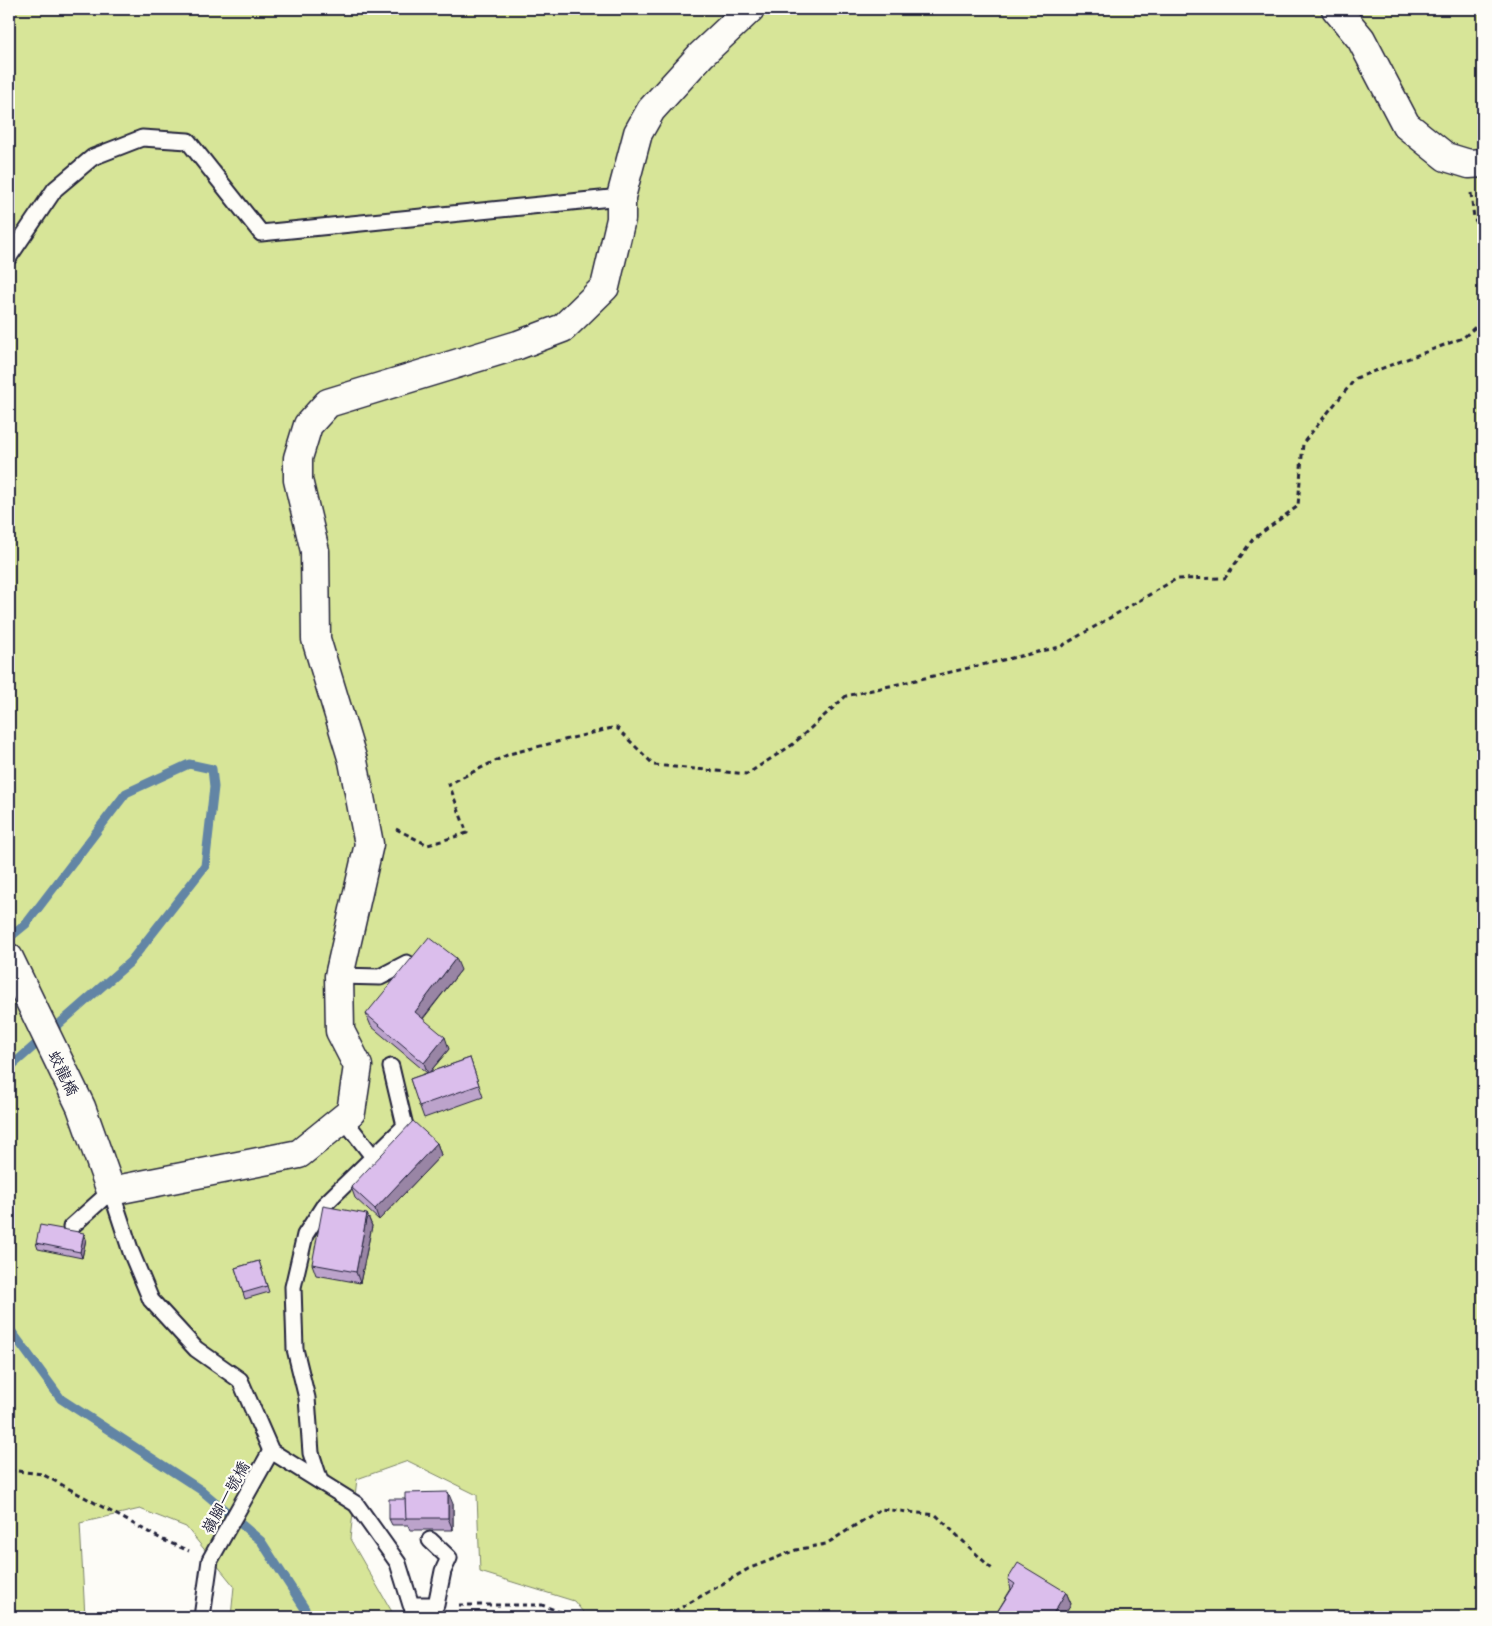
<svg xmlns="http://www.w3.org/2000/svg" width="1492" height="1626" font-family="Sriracha,'LXGW WenKai TC',sans-serif">
<rect width="100%" height="100%" fill="#fdfcf7"/>
<filter id="ink" filterUnits="userSpaceOnUse"><feTurbulence type="fractalNoise" baseFrequency=".02" numOctaves="2"/><feDisplacementMap in="SourceGraphic" scale="10" xChannelSelector="R" yChannelSelector="G"/><feConvolveMatrix kernelMatrix="1 2 1 2 8 2 1 2 1" color-interpolation-filters="sRGB"/></filter>
<g filter="url(#ink)">
<path fill="#d7e598" stroke="#7c846a" d="M9 9H1483V1617H587L574 1601 480 1572 477 1495 408 1461 357 1479 350 1539 395 1617H231L234 1586 186 1527 140 1509 80 1523 85 1617H9Z"/>
<g fill="none" stroke-linecap="round" stroke-linejoin="round">
<g stroke="#6285a5" stroke-width="9">
<path d="M9 938 26 924 126 793 189 764 212 769 214 787 205 866 130 962 9 1068"/>
<path d="M9 1328 61 1399 201 1490 261 1541 305 1609 304 1617"/>
</g>
<defs>
<g id="lane">
<path d="M9 257 55 189 93 157 142 138 188 141 261 233 621 197"/>
<path d="M339 976 380 977 407 963"/>
<path d="M343 1118 374 1158"/>
<path d="M71 1227 111 1191 131 1252 151 1300 196 1349 240 1380 271 1451 356 1504 398 1563 411 1605H436L443 1571 449 1558 430 1540"/>
<path d="M320 1481 311 1453 307 1398 295 1349 293 1287 305 1235 325 1204 405 1126 391 1067"/>
<path d="M202 1617 210 1560 271 1451"/>
</g>
<g id="street">
<path d="M1336 9 1361 39 1406 125 1446 157 1469 164 1483 163"/>
<path d="M9 958 81 1107 111 1191 299 1154 351 1112 358 1066 340 1031 339 976 369 844 353 761 316 639 315 551 298 480V458L308 425 328 403 518 345 563 328 605 287 621 219V197L638 133 651 110 701 55 750 9"/>
</g>
</defs>
<use href="#lane" stroke="#22223b" stroke-width="19"/>
<use href="#street" stroke="#22223b" stroke-width="31"/>
<g stroke="#22223b" stroke-width="3" stroke-dasharray="5 4" stroke-linecap="butt">
<path d="M1471 193 1474 218 1483 232"/>
<path d="M396 829 428 845 467 833 449 784 509 754 616 727 654 765 747 774 792 745 846 696 1060 647 1176 579 1225 578 1253 539 1298 506 1303 443 1356 378 1463 338 1483 320"/>
<path d="M9 1470 42 1474 163 1540 189 1551"/>
<path d="M459 1605H542L573 1617"/>
<path d="M657 1617 677 1610 748 1569 796 1550 826 1544 881 1509 936 1515 993 1570"/>
</g>
<use href="#lane" stroke="#fdfcf7" stroke-width="15"/>
<use href="#street" stroke="#fdfcf7" stroke-width="28"/>
</g>
<g fill="#bca3cb" stroke="#22223b">
<path d="M461 970 423 1019 449 1049 430 1072 470 1058 483 1097 424 1118 410 1079 427 1073 371 1026 366 1014Z"/>
<path d="M437 1143 441 1155 379 1220 355 1198 351 1187Z"/>
<path d="M367 1214 372 1226 360 1283 316 1275 312 1264Z"/>
<path d="M86 1239 82 1258 38 1249 36 1243Z"/>
<path d="M259 1261 269 1292 245 1299 235 1268Z"/>
<path d="M453 1504V1530H410L408 1525H392L389 1519Z"/>
<path d="M1008 1579 1066 1592 1071 1604 1062 1617H994L1011 1589Z"/>
</g>
<g fill="#9985a5" stroke="#22223b">
<path d="M456 958 461 970 419 1023 415 1012Z"/>
<path d="M445 1037 449 1049 428 1074 424 1063Z"/>
<path d="M437 1143 441 1155 379 1220 375 1209Z"/>
<path d="M367 1214 372 1226 360 1283 356 1272Z"/>
<path d="M84 1233 86 1239 82 1258 80 1252Z"/>
<path d="M448 1492 453 1504V1530L448 1518Z"/>
<path d="M1066 1592 1071 1604 1062 1617H1051Z"/>
</g>
<g fill="#dbbeec" stroke="#22223b">
<path d="M429 937 456 958 415 1012 445 1037 424 1063 366 1014Z"/>
<path d="M470 1058 479 1085 419 1106 410 1079Z"/>
<path d="M413 1121 437 1143 375 1209 351 1187Z"/>
<path d="M323 1206 367 1214 356 1272 312 1264Z"/>
<path d="M40 1225 84 1233 80 1252 36 1243Z"/>
<path d="M259 1261 267 1286 243 1293 235 1268Z"/>
<path d="M448 1492V1518H405V1493Z"/>
<path d="M389 1499H405L406 1519H389Z"/>
<path d="M1018 1563 1066 1592 1051 1617H994L1015 1584 1008 1579Z"/>
</g>
</g>
<g text-anchor="middle" stroke-width="4.5" stroke-linejoin="round" paint-order="stroke">
<g font-size="16" fill="#22223b" stroke="#fdfcf7">
<text transform="translate(64 1073) rotate(64)" y="6">蛟龍橋</text>
<text transform="translate(225 1497) rotate(-61)" y="6">嶺腳一號橋</text>
</g>
</g>
<rect width="1492" height="1626" fill="none" stroke="#fdfcf7" stroke-width="30"/>
<rect x="15" y="15" width="1462" height="1596" fill="none" stroke="#22223b" stroke-width="2" filter="url(#ink)"/>
</svg>
